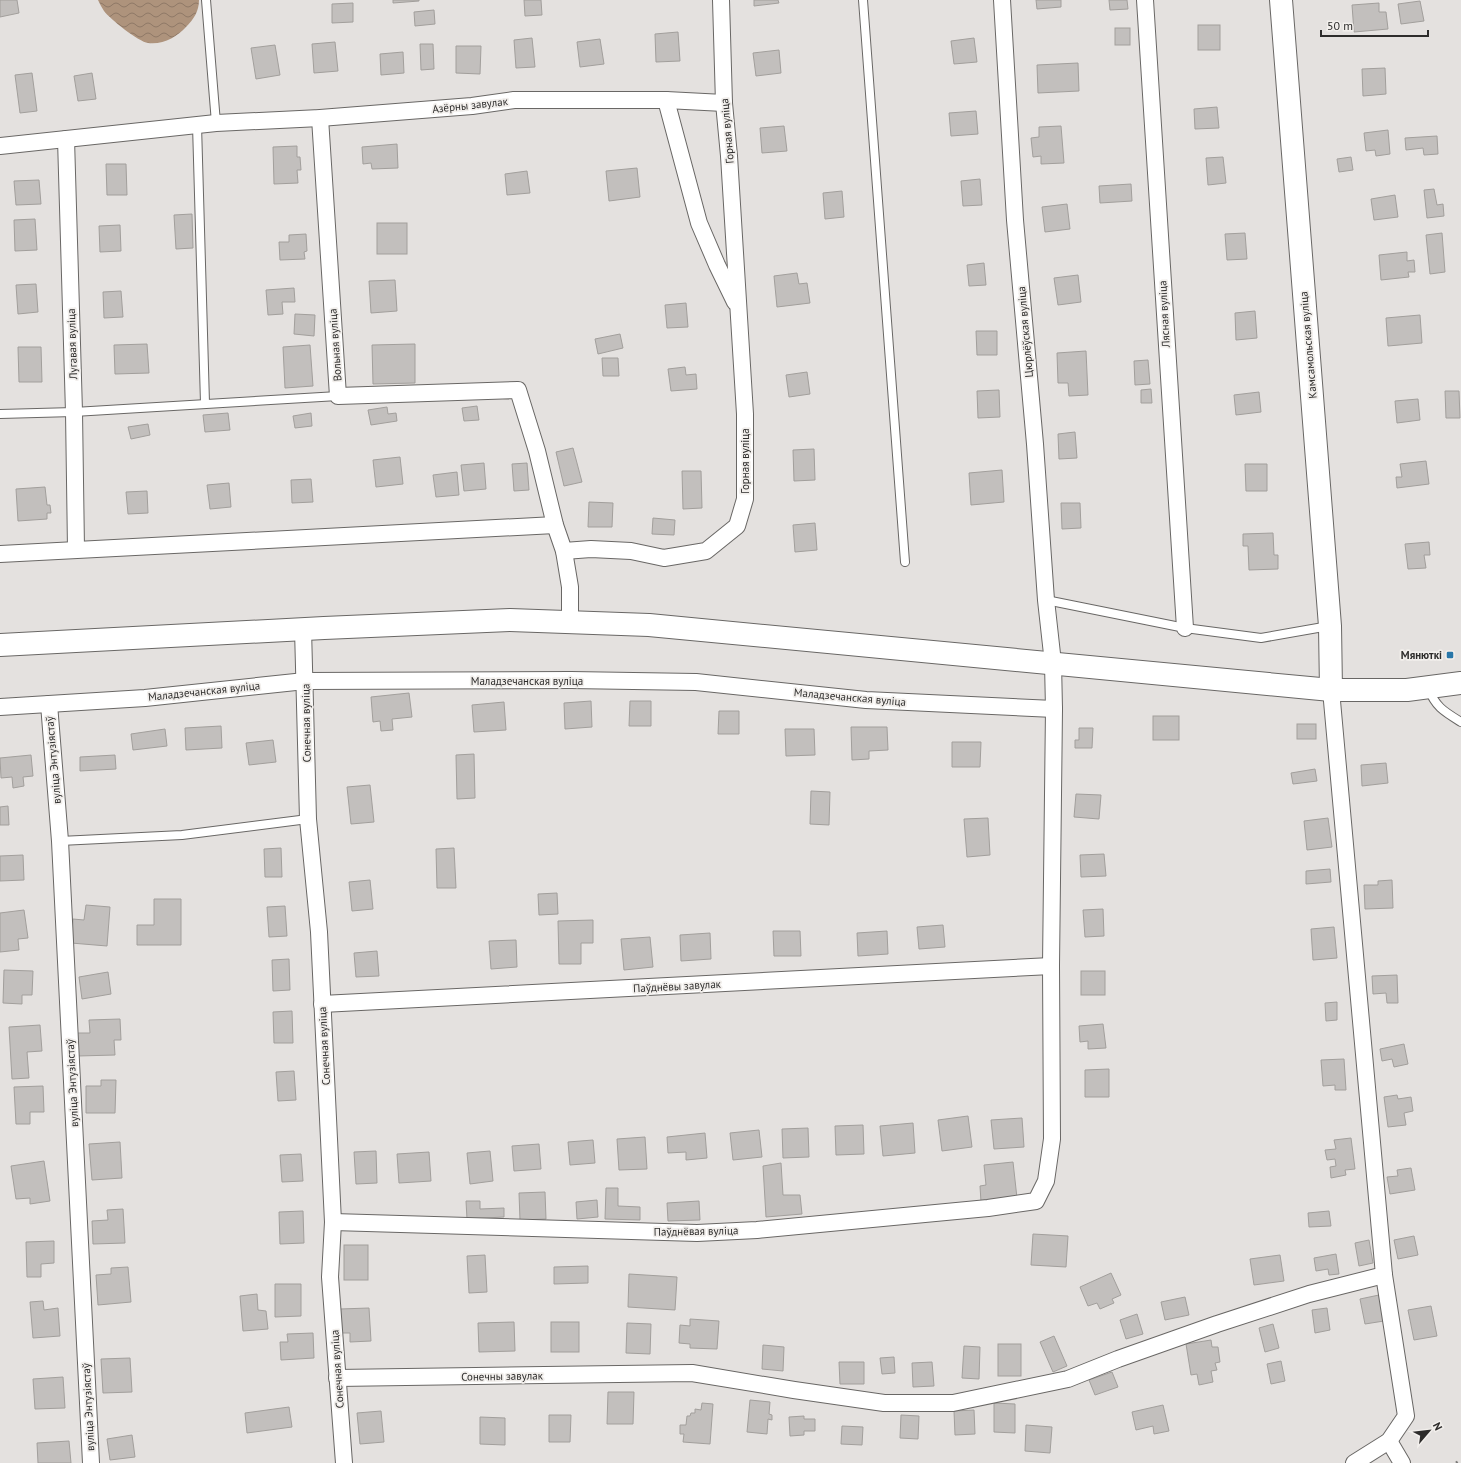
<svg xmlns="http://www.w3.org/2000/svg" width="1461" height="1463" font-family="'PT Sans',sans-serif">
<defs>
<pattern id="water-waves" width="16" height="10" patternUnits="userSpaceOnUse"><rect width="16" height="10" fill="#ae937c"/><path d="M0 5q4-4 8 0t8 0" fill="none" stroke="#8e7866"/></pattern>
</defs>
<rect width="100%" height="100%" fill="#e4e1df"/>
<path fill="url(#water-waves)" d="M98 0H199C199 11 194 19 186 27 177 37 163 45 148 43 139 42 110 19 104 11 102 8 100 4 98 0Z"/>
<g fill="#c2bfbd" stroke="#a29f9c">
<path d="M0 0H17L19 13 0 17Z"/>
<path d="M393 0H419V1L393 3Z"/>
<path d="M524 0H541L542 15 525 16Z"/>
<path d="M754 0H778L779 3 754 6Z"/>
<path d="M1036 0H1061V7L1037 9Z"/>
<path d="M1109 0H1127L1128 9 1110 10Z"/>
<path d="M1420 1 1424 21 1401 24 1398 4Z"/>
<path d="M353 3V22L332 23V4Z"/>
<path d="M1379 3V12H1386L1388 29 1354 32 1352 5Z"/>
<path d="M434 10 435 24 415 26 414 12Z"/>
<rect x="1198" y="25" width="22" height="25"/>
<rect x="1115" y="28" width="15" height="17"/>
<path d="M678 32 680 61 656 62 655 34Z"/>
<path d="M532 38 535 67 516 68 514 40Z"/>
<path d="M974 38 977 62 954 64 951 41Z"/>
<path d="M600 39 604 64 580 67 577 42Z"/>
<path d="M335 42 338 71 314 73 312 44Z"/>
<path d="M420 44H433L434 69 421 70Z"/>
<path d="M275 45 280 75 256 79 251 48Z"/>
<path d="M456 46H481L480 74 456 73Z"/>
<path d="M779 50 781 73 756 76 753 53Z"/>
<path d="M403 52 404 73 381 75 380 54Z"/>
<path d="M1078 63 1079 91 1038 93 1037 65Z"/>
<path d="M1385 68 1386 94 1363 96 1362 69Z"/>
<path d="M32 73 37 111 20 113 15 75Z"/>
<path d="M92 73 96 99 78 101 74 76Z"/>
<path d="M1217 107 1219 128 1195 129 1194 109Z"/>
<path d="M976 111 978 134 951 136 949 113Z"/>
<path d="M784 126 787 151 762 153 760 128Z"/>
<path d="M1061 126 1064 163 1041 164V156L1033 157 1031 138 1039 137V127Z"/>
<path d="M1388 130 1390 154 1376 156 1375 150 1366 151 1364 133Z"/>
<path d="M1437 136 1438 154 1424 155 1423 148 1406 150 1405 138Z"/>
<path d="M397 144 398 168 372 169 371 163 363 164 362 147Z"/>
<path d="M297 146V157H300L301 170H297L298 183 274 184 273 147Z"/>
<path d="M1223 157 1226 183 1208 185 1206 158Z"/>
<path d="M1351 157 1353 170 1339 172 1337 159Z"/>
<path d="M106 164H126L127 195H107Z"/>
<path d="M637 168 640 197 609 201 606 171Z"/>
<path d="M527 171 530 193 507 195 505 174Z"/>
<path d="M980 179 982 205 963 206 961 181Z"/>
<path d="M39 180 41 204 16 205 14 181Z"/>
<path d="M1131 184 1132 201 1100 203 1099 186Z"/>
<path d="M1434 189 1437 205 1443 204 1444 216 1427 218 1424 190Z"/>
<path d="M842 191 844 217 825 219 823 193Z"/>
<path d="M1395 195 1398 217 1374 220 1371 199Z"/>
<path d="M1067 204 1070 229 1045 232 1042 207Z"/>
<path d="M192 214 193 248 176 249 174 215Z"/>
<path d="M35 219 37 250 15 251 14 220Z"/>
<rect x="377" y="223" width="30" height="31"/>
<path d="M120 225 121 251 100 252 99 226Z"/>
<path d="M1245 233 1247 259 1227 260 1225 234Z"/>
<path d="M1442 233 1445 272 1430 274 1426 235Z"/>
<path d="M306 234 307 251 304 252 305 259 280 260 279 242H289V235Z"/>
<path d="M1407 252V261L1414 260 1415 272H1408L1409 277 1381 280 1379 255Z"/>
<path d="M984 263 986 285 969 286 967 265Z"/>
<path d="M797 273 799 284 807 283 810 303 777 307 774 276Z"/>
<path d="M1078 275 1081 302 1058 305 1054 278Z"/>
<path d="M395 280 397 311 371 313 369 281Z"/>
<path d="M36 284 38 312 18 314 16 285Z"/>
<path d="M294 288 295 302H282L283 314 268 315 266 290Z"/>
<path d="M121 291 123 317 104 318 103 292Z"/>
<path d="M686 303 688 327 667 328 665 305Z"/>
<path d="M1255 311 1257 338 1236 340 1235 313Z"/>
<path d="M295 314 315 315 314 336 294 334Z"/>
<path d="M1420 315 1422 343 1388 346 1386 318Z"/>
<path d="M976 331H997V355H977Z"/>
<path d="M620 334 623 348 598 354 595 339Z"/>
<path d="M147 344 149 373 115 374 114 345Z"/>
<path d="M415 344V383L373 384 372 345Z"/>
<path d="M310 345 313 386 285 388 283 347Z"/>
<path d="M18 347H41L42 382H19Z"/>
<path d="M1086 351 1088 395 1069 396 1068 383H1058L1057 353Z"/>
<path d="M602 358H618L619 376H603Z"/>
<path d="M1148 360 1150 384 1135 385 1134 361Z"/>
<path d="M685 367 686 375 696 374 697 389 671 391 668 369Z"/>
<path d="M807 372 810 394 789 397 786 375Z"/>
<path d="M1151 389 1152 403H1141V390Z"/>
<path d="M999 390 1000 417 978 418 977 391Z"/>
<path d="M1445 391H1459L1460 418H1446Z"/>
<path d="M1259 392 1261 412 1236 415 1234 395Z"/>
<path d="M1418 399 1420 420 1397 423 1395 401Z"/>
<path d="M477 406 479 420 464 421 462 408Z"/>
<path d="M387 407 388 414 396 413 397 421 371 425 368 410Z"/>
<path d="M228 413 230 430 205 432 203 415Z"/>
<path d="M311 413 312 426 295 428 293 416Z"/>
<path d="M148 424 150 435 131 439 128 427Z"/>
<path d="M1075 432 1077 458 1059 459 1058 434Z"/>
<path d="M573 448 582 482 564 486 556 452Z"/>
<path d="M814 449 815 480 794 481 793 450Z"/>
<path d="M400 457 403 484 376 487 373 460Z"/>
<path d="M1426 461 1429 484 1397 488 1396 477H1402L1400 464Z"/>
<path d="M484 463 486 489 464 491 461 465Z"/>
<path d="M527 463 529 490 514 491 512 464Z"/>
<path d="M1245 464H1267V491H1246Z"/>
<path d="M1002 470 1004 502 971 505 969 473Z"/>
<path d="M682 471H701L702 508 683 509Z"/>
<path d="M457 472 459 495 436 497 433 475Z"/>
<path d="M311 479 313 502 292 503 291 480Z"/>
<path d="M229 483 231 507 210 509 207 485Z"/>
<path d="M45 487 47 505H50L51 513H47V519L18 521 16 489Z"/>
<path d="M147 491 148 513 128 514 126 492Z"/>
<path d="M589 502 613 503 612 527H588Z"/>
<path d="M1061 503H1080L1081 528 1062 529Z"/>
<path d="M653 518 675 520 674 535 652 534Z"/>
<path d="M815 523 817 550 795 552 793 525Z"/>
<path d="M1273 533 1274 555H1278V569L1249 570 1248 546H1243V534Z"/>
<path d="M1429 542 1430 555H1424L1426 568 1408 569 1405 544Z"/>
<path d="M409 693 412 717 392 719 393 730 381 731 380 721 373 722 371 697Z"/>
<path d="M591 701 592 727 565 729 564 703Z"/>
<path d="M630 701H651V726H629Z"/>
<path d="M504 702 506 730 474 732 472 705Z"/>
<path d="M719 711H739V734H718Z"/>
<rect x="1153" y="716" width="26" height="24"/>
<rect x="1297" y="724" width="19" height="15"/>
<path d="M221 726 222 748 186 750 185 728Z"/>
<path d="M851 727H887L888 750 869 751V759L852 760Z"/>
<path d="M1079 728H1093L1092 748H1075V740H1079Z"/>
<path d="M165 729 167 746 133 750 131 734Z"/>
<path d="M785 729H814L815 755 786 756Z"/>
<path d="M273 740 276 762 249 765 246 743Z"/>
<path d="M952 742H981L980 767H952Z"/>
<path d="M474 754 475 798 457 799 456 755Z"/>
<path d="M31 755 33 776 23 777 24 786 13 788 12 777 1 778 0 758Z"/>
<path d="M115 755 116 769 80 771V757Z"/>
<path d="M1386 763 1388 783 1362 786 1361 765Z"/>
<path d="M1315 769 1317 781 1293 784 1291 773Z"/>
<path d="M370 785 374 822 351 824 347 787Z"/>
<path d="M811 791 830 792 829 825 810 824Z"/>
<path d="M1076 794 1101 795 1099 819 1074 817Z"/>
<path d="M8 806 9 825H0V807Z"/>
<path d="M988 818 990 855 967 857 964 819Z"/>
<path d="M1328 818 1332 847 1307 850 1304 821Z"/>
<path d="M281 848 282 877H265L264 849Z"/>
<path d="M454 848 456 888H437L436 849Z"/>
<path d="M1104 854 1106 876 1081 877 1080 855Z"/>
<path d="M23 855 24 880 0 881V856Z"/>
<path d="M1330 869 1331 882 1306 884V871Z"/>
<path d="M370 880 373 909 352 911 349 882Z"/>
<path d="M1392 880 1393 908 1365 909 1364 885H1378V881Z"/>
<path d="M557 893 558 914 539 915 538 894Z"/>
<path d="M154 899H181V945H137V925H154Z"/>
<path d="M86 905 110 907 107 946 71 943 73 919 84 920Z"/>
<path d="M285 906 287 936 269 937 267 907Z"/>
<path d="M1103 909 1104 936 1085 937 1083 910Z"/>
<path d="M24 910 28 938 18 939 19 950 0 952V913Z"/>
<path d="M593 920V943H581V964H559L558 921Z"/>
<path d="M943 925 945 947 919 949 917 927Z"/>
<path d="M1334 927 1337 958 1313 960 1311 929Z"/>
<path d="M773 931H800L801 956H774Z"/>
<path d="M887 931 888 954 858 956 857 933Z"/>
<path d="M710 933 711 959 681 961 680 935Z"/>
<path d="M650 937 653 967 624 970 621 939Z"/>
<path d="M516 940 517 967 491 969 489 941Z"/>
<path d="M377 951 379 976 356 977 354 953Z"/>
<path d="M289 959 290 990 273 991 272 960Z"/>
<path d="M4 970 33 971 32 995H22V1004L3 1003Z"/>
<rect x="1081" y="971" width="24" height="24"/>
<path d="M108 972 111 994 82 999 79 977Z"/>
<path d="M1397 975 1398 1003H1387L1386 993 1373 994 1372 976Z"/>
<path d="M1337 1002V1020L1326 1021 1325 1003Z"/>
<path d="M292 1011 293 1043H274L273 1012Z"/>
<path d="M120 1019 121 1040H114L115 1055 78 1056 77 1033H90L89 1020Z"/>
<path d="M1103 1024 1106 1048 1088 1049V1041L1080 1042 1079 1026Z"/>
<path d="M40 1025 42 1051 27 1052 29 1078 12 1079 9 1027Z"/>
<path d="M1404 1044 1408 1064 1394 1067 1392 1059 1382 1061 1380 1049Z"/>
<path d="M1344 1059 1346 1090H1335V1085L1323 1086 1321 1060Z"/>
<path d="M1109 1069V1097H1085V1070Z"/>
<path d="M294 1071 296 1100 278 1101 276 1072Z"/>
<path d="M101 1080H116L115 1113H86V1086H101Z"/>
<path d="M43 1086 44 1112H30V1124H16L14 1087Z"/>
<path d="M1397 1095 1398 1099 1411 1097 1413 1111 1404 1113 1406 1125 1388 1127 1384 1097Z"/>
<path d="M968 1116 972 1147 942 1151 938 1120Z"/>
<path d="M1022 1118 1024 1147 994 1149 991 1120Z"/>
<path d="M913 1123 915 1153 883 1156 880 1126Z"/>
<path d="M863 1125 864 1154 836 1155 835 1126Z"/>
<path d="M808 1128 809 1157 783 1158 782 1129Z"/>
<path d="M759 1130 762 1157 733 1160 730 1133Z"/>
<path d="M705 1133 707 1158 686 1160V1152L668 1153 667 1137Z"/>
<path d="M645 1137 647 1169 619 1170 617 1139Z"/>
<path d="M1351 1138 1355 1169 1345 1170 1346 1175 1331 1178 1330 1167 1336 1166 1335 1159 1327 1160 1325 1150 1336 1149 1334 1140Z"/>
<path d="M593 1140 595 1163 570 1165 568 1142Z"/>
<path d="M120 1142 122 1178 92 1180 89 1144Z"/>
<path d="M539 1144 541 1169 514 1171 512 1146Z"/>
<path d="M376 1151 377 1183 356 1184 354 1152Z"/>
<path d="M490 1151 493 1181 470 1184 467 1153Z"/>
<path d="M429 1152 431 1181 399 1183 397 1154Z"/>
<path d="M301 1154 303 1181 282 1182 280 1155Z"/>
<path d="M44 1161 50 1201 30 1204V1198L16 1199 11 1166Z"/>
<path d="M1013 1162 1017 1198 981 1202 980 1186 986 1185 984 1165Z"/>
<path d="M781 1163 783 1195H800L802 1214 766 1217 763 1166Z"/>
<path d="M1411 1168 1415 1190 1390 1194 1387 1177 1398 1176 1397 1170Z"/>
<path d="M606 1188H618V1206L640 1207V1220L605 1219Z"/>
<path d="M545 1192 546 1219 520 1220 519 1193Z"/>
<path d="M597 1200 598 1217 577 1219 576 1202Z"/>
<path d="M466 1201H480V1209L504 1208V1217L467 1219Z"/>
<path d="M699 1201 700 1220 668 1221 667 1203Z"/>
<path d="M123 1209 125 1243 93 1244 92 1221 108 1220 107 1210Z"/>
<path d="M303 1211 304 1243 280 1244 279 1212Z"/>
<path d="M1329 1211 1331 1226 1309 1227 1308 1213Z"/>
<path d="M1033 1234 1068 1236 1066 1267 1031 1265Z"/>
<path d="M1414 1236 1418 1255 1398 1259 1394 1240Z"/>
<path d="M1369 1240 1373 1263 1359 1266 1355 1243Z"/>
<path d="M54 1241V1263L41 1264V1277H27L26 1242Z"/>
<rect x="344" y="1245" width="24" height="35"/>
<path d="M1336 1254 1339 1274 1329 1275 1328 1269 1316 1271 1314 1258Z"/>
<path d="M485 1255 487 1292 469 1293 467 1256Z"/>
<path d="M1280 1255 1284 1281 1254 1285 1250 1259Z"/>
<path d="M588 1266V1283L554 1284V1267Z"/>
<path d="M128 1267 131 1302 98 1305 96 1275 111 1274V1268Z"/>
<path d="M1111 1273 1121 1295 1112 1299 1114 1303 1100 1309 1097 1303 1088 1306 1080 1287Z"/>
<path d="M629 1274 677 1277 675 1310 628 1307Z"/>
<path d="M275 1284H301V1316L275 1317Z"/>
<path d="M257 1294 258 1310 266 1311 268 1329 243 1331 240 1296Z"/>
<path d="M1379 1295 1384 1321 1365 1324 1360 1299Z"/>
<path d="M1185 1297 1189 1315 1165 1320 1161 1302Z"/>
<path d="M43 1301 44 1310 58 1308 60 1336 33 1338 30 1302Z"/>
<path d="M1431 1306 1437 1336 1414 1340 1408 1310Z"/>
<path d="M369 1308 371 1341 350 1342V1333H341L340 1309Z"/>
<path d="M1327 1308 1330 1330 1315 1333 1312 1310Z"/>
<path d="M1137 1314 1143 1334 1126 1339 1120 1320Z"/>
<path d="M690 1319 719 1321 717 1349 690 1348V1344L679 1343 680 1325 690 1326Z"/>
<path d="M514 1322 515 1351 479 1352 478 1323Z"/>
<rect x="551" y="1322" width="28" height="30"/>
<path d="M627 1323 651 1324 650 1354 626 1353Z"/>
<path d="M1273 1324 1279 1348 1265 1352 1259 1328Z"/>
<path d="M313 1333 314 1358 281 1360 280 1342H288L287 1334Z"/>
<path d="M1054 1336 1067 1366 1053 1372 1040 1342Z"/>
<path d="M1211 1340 1212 1347H1218L1220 1362 1215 1363 1217 1370 1211 1371 1213 1382 1199 1385 1197 1374 1191 1375 1186 1344Z"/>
<rect x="998" y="1344" width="23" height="32"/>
<path d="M763 1345 784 1347 783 1371 762 1369Z"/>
<path d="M964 1346 980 1347 979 1379 962 1378Z"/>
<path d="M894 1357 895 1373 882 1374 880 1358Z"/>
<path d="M130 1358 132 1392 103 1393 101 1359Z"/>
<path d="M1281 1361 1285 1381 1271 1384 1267 1364Z"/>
<path d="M839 1362H864V1384H840Z"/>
<path d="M932 1362 934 1386 913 1387 912 1363Z"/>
<path d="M1112 1372 1118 1387 1095 1395 1089 1380Z"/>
<path d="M63 1377 65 1408 35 1409 33 1379Z"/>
<path d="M608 1392H634L633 1424H607Z"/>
<path d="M750 1400 770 1402 769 1414 772 1415V1420L768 1419 767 1434 747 1432Z"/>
<path d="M702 1403 713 1404 710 1444 683 1442 684 1434H680V1425H686L687 1416H690L691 1413H695V1409L701 1410Z"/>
<path d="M994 1403 1015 1404V1433L994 1432Z"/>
<path d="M1163 1405 1169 1431 1154 1434 1153 1426 1136 1430 1132 1412Z"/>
<path d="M289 1407 292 1427 247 1433 245 1413Z"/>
<path d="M974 1410 975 1434 955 1435 954 1411Z"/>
<path d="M381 1411 384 1442 360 1444 357 1413Z"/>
<path d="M549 1415H571L570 1442H549Z"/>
<path d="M901 1415 919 1416 918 1439 900 1438Z"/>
<path d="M804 1416V1419H815V1431H804V1435L790 1436 789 1417Z"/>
<path d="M480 1417 505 1418V1445L480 1444Z"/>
<path d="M1026 1425 1052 1427 1050 1453 1025 1451Z"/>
<path d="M842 1426 863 1427 862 1445 841 1444Z"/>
<path d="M132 1435 135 1457 110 1460 107 1439Z"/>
<path d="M69 1441 71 1463H38L37 1443Z"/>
</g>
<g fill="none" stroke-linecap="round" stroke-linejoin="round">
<defs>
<g id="lane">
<path d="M206 0 216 123"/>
<path d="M863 0 905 562"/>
<path d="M197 125 205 403"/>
<path d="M0 414 74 412 338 396"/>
<path d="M1046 600 1185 628 1261 638 1329 626"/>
<path d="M1428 688C1436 707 1443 711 1461 722"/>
<path d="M60 841 182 835 308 819"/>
</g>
<g id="street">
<path d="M1145 0 1185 628"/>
<path d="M666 100 699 223 717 265 735 302"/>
<path d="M320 118 338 396 518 390 537 451 555 525 564 551 570 587V622"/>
<path d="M66 139 74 412 76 549"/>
<path d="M0 146 216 123 320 118 472 106 514 100H666L724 103"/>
<path d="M564 551 591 549 631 551 664 558 706 551 737 526 745 499V414L729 156 724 103 721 0"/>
<path d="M0 554 555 525"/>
<path d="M303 629 308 819 319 932 333 1222 330 1277 344 1463"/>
<path d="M1331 690 1384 1275 1406 1416 1389 1441 1354 1463"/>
<path d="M49 704 60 841 91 1463"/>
<path d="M0 707 145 698 305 681 571 680 696 682 866 700 1054 709"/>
<path d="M322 1004 1051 966"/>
<path d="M333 1222 697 1233 757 1230 988 1208 1036 1201 1046 1181 1052 1139 1051 966 1054 709 1053 663 1046 600 1035 444 1015 220 1002 0"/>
<path d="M337 1378 692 1373 794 1390 884 1403H953L1068 1379 1118 1359 1217 1324 1309 1294 1384 1275"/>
<path d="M1389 1441 1402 1463"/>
</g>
<path id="secondary" d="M1281 0 1330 626 1331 690"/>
<path id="primary" d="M0 645 324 628 510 620 649 625 1331 690H1407L1461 683"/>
</defs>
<use href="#lane" stroke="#696765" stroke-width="10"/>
<use href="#street" stroke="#696765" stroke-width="18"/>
<use href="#secondary" stroke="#696765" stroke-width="24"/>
<use href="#primary" stroke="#696765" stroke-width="24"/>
<use href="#lane" stroke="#fff" stroke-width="8"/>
<use href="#street" stroke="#fff" stroke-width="16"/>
<use href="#secondary" stroke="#fff" stroke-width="22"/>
<use href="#primary" stroke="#fff" stroke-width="22"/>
<path stroke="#7b7978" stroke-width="3" stroke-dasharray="2 4" stroke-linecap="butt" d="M1456 1463 1461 1460"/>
</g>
<rect fill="#2977a9" stroke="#f2efec" stroke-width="1.5" x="1446" y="651" width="8" height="8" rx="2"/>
<g text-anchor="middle" stroke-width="3.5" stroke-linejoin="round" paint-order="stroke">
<g font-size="11" fill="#2d2c2b" stroke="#f2efec">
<text transform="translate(470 105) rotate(-6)" y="4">Азёрны завулак</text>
<text transform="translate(727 131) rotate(-95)" y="4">Горная вуліца</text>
<text transform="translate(1164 314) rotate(-93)" y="4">Лясная вуліца</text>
<text transform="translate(1025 332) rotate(-95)" y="4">Цюрлёўская вуліца</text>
<text transform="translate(72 344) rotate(-92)" y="4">Лугавая вуліца</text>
<text transform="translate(335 345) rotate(-94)" y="4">Вольная вуліца</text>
<text transform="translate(1308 345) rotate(-95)" y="4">Камсамольская вуліца</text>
<text transform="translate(745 461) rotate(-90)" y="4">Горная вуліца</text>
<text x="527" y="685">Маладзечанская вуліца</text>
<text transform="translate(204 691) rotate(-6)" y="4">Маладзечанская вуліца</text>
<text transform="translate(850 697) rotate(5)" y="4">Маладзечанская вуліца</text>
<text transform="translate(306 723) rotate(-91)" y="4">Сонечная вуліца</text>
<text transform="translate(53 760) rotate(-95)" y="4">вуліца Энтузіястаў</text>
<text transform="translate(677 986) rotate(-3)" y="4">Паўднёвы завулак</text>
<text transform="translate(324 1046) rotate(-93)" y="4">Сонечная вуліца</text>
<text transform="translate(72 1083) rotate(-93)" y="4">вуліца Энтузіястаў</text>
<text transform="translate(696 1231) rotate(-1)" y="4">Паўднёвая вуліца</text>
<text transform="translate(337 1369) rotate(-94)" y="4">Сонечная вуліца</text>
<text transform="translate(502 1376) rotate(-1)" y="4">Сонечны завулак</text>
<text transform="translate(88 1407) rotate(-93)" y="4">вуліца Энтузіястаў</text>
</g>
<g font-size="11" font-weight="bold" fill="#2d2c2b" stroke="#f2efec" text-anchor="end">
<text x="1442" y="659">Мянюткі</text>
</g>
</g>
<g transform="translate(1429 1431) rotate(62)" stroke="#f2efec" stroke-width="3" paint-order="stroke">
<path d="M0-3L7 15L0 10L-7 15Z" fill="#2d2c2b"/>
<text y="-6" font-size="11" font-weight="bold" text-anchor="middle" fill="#2d2c2b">N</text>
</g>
<path d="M1321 30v6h107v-6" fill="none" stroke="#2d2c2b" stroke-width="2"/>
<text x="1327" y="30" font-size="12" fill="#2d2c2b" stroke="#f2efec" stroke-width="3" paint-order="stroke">50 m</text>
</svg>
